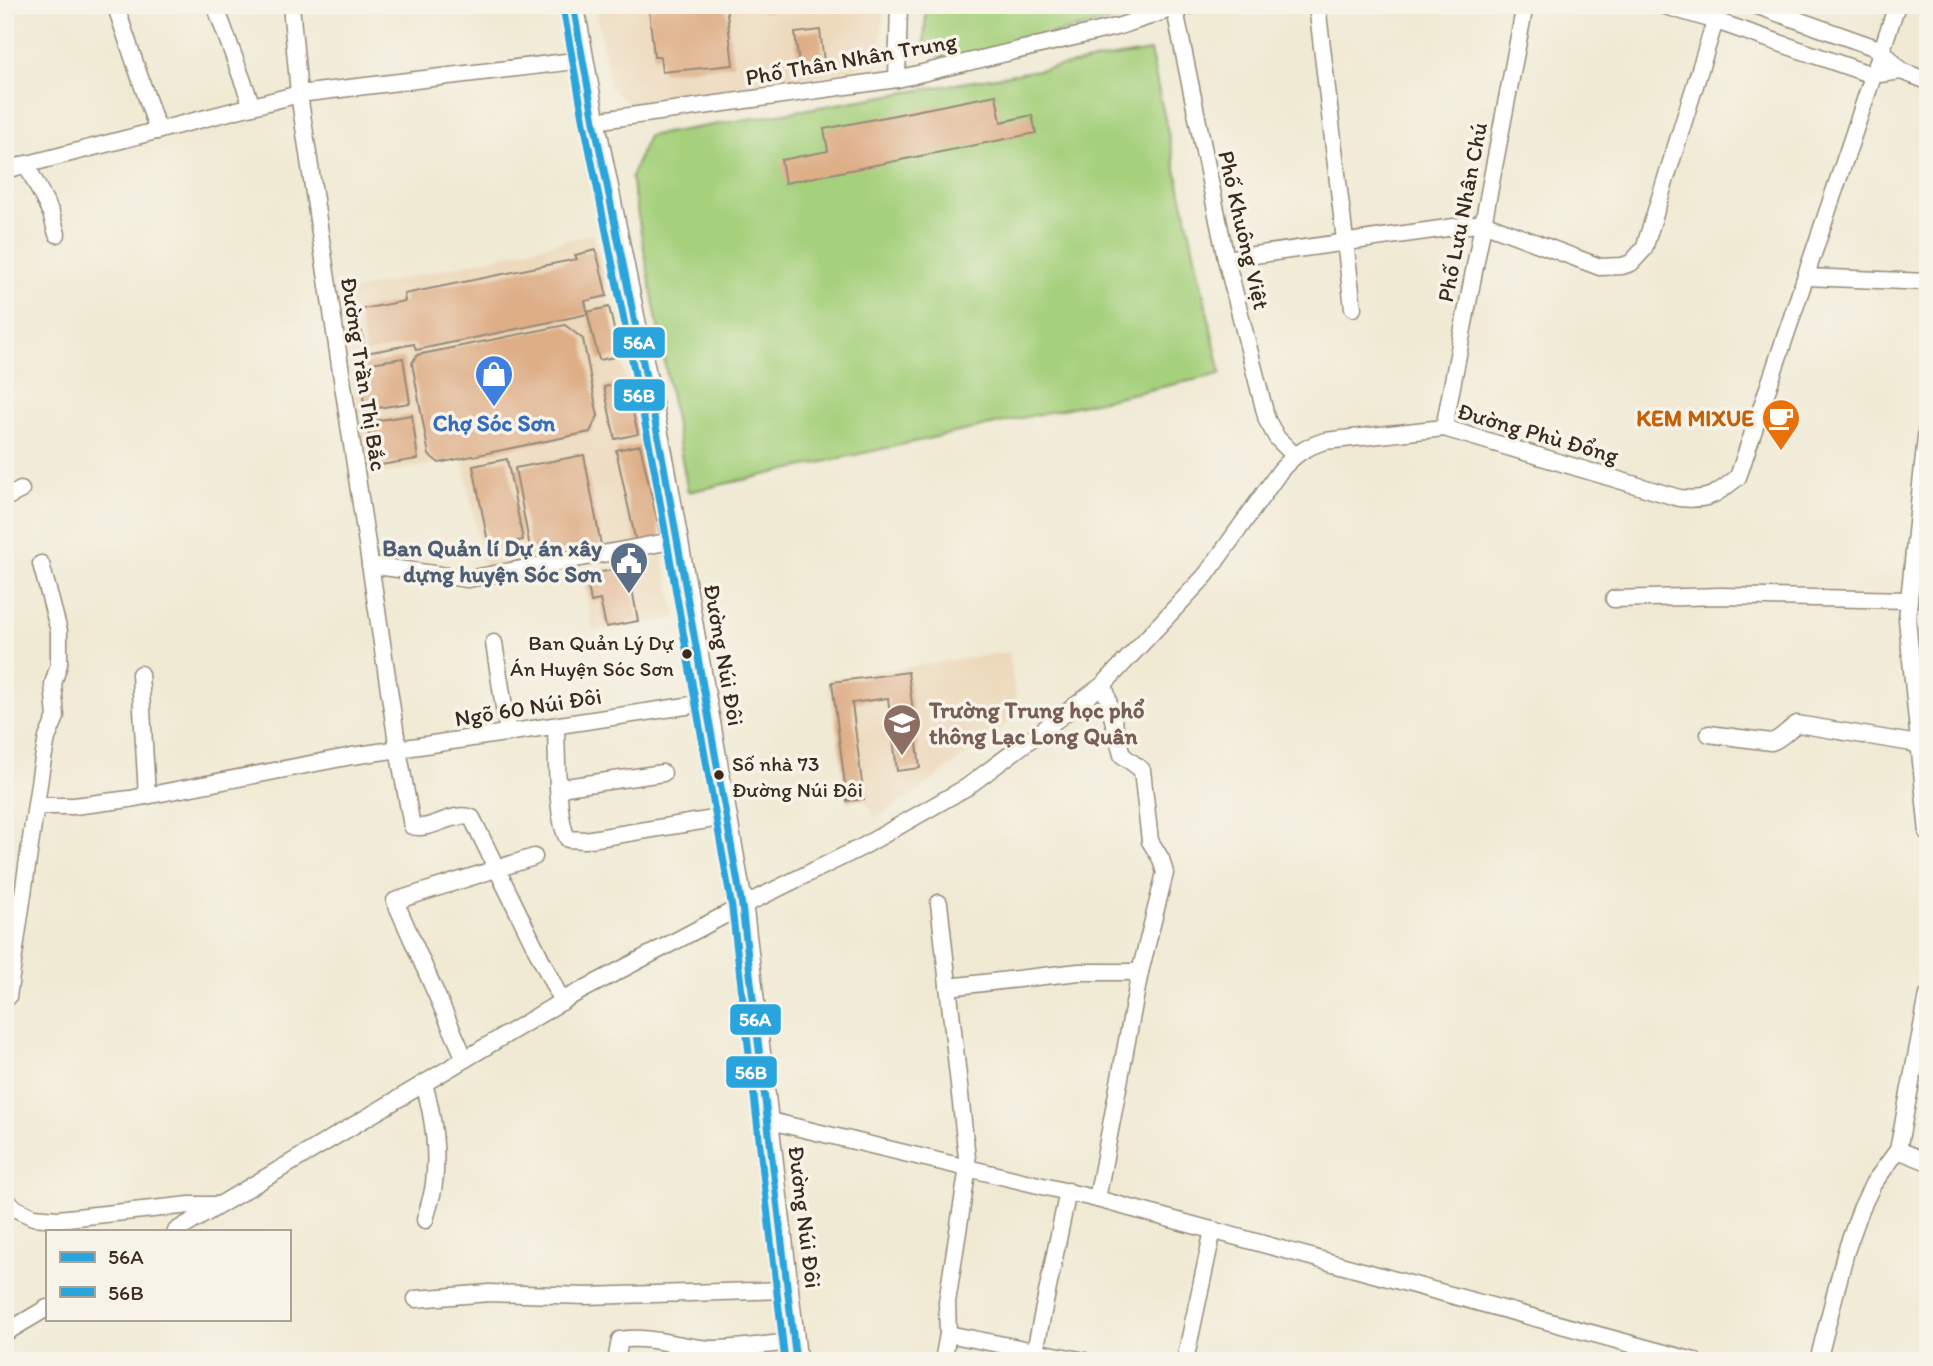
<svg xmlns="http://www.w3.org/2000/svg" width="1933" height="1366" font-family="Itim,sans-serif">
<rect width="100%" height="100%" fill="#f7f3e8"/>
<filter id="ink" filterUnits="userSpaceOnUse"><feTurbulence type="fractalNoise" baseFrequency=".0143" numOctaves="2"/><feDisplacementMap in="SourceGraphic" scale="14" xChannelSelector="R" yChannelSelector="G"/><feConvolveMatrix kernelMatrix="1 2 1 2 8 2 1 2 1" color-interpolation-filters="sRGB"/></filter>
<filter id="wash" filterUnits="userSpaceOnUse"><feTurbulence type="fractalNoise" baseFrequency=".00686" numOctaves="4" result="noise"/><feDisplacementMap in="SourceGraphic" scale="28" xChannelSelector="R" yChannelSelector="G"/><feGaussianBlur stdDeviation="1.57" result="paint"/><feColorMatrix in="noise" values="0 0 0 0 0 0 0 0 0 0 0 0 0 0 0 0 0 1.4 0 .05"/><feComposite in="paint" operator="in"/></filter>
<g filter="url(#wash)">
<rect width="100%" height="100%" fill="#f0ead4"/>
<g fill="#ecd8ba">
<path d="M596 5H884L881 48 870 61 851 71 630 105 609 87Z"/>
<path d="M593 234 662 542 485 576 463 458 367 477 339 294Z"/>
<path d="M662 554 677 618 593 631 581 572Z"/>
<path d="M1009 652 1018 715 909 798 875 818 864 799 847 801 828 679Z"/>
</g>
<g fill="#a5d07c" stroke="#707d4d" stroke-width="2">
<path d="M926 5H1146L1147 12 945 59 924 50Z"/>
<path d="M1150 51 1221 374 688 492 631 177 648 136Z"/>
</g>
<g id="blocks">
<g fill="#deae87">
<path d="M654 5H726L733 65 662 72 660 57H654L649 9H655Z"/>
<path d="M761 5H807V7L762 12Z"/>
<path d="M820 30 825 70 800 73 795 33Z"/>
<path d="M996 95 1001 122 1032 115 1036 133 785 183 781 160 828 151 824 129Z"/>
<path d="M596 250 607 296 585 301 588 314 416 350 414 344 366 353 357 310 405 301 404 294 577 259 575 255Z"/>
<path d="M609 307 620 356 599 360 587 312Z"/>
<path d="M565 325 583 339 598 416 590 432 439 463 429 455 412 363 417 355Z"/>
<path d="M403 358 410 403 365 410 358 365Z"/>
<path d="M626 382 638 434 615 439 604 387Z"/>
<path d="M412 415 418 459 374 466 367 422Z"/>
<path d="M640 445 662 542 637 547 616 450Z"/>
<path d="M584 455 601 545 532 558 515 468Z"/>
<path d="M507 459 523 540 489 547 473 466Z"/>
<path d="M628 567 638 621 606 627 600 600 591 602 586 575Z"/>
<path d="M908 672 920 768 897 771 888 698 852 703 864 799 847 801 832 682Z"/>
</g>
</g>
</g>
<g filter="url(#ink)">
<use href="#blocks" fill-opacity="0" stroke="#968a79" stroke-width="2"/>
<g fill="none" stroke-linecap="round" stroke-linejoin="round">
<defs>
<g id="minor">
<path d="M122 5 118 8V13L158 131"/>
<path d="M215 5 252 106"/>
<path d="M291 5 299 94 398 749 412 826C431 832 453 810 472 818L562 1002"/>
<path d="M1174 5 1226 259 1267 420 1277 438 1294 455"/>
<path d="M1317 5 1353 308"/>
<path d="M1662 5 1716 21 1872 75 1901 71 1928 81"/>
<path d="M1755 5 1882 50 1901 71"/>
<path d="M897 79 899 5"/>
<path d="M594 121 897 79 1120 26 1174 8 1193 5"/>
<path d="M26 164 51 213 57 234"/>
<path d="M5 170 299 94 583 60"/>
<path d="M1226 259 1483 223 1600 267 1622 266 1631 263 1644 249 1720 5"/>
<path d="M1806 277 1928 282"/>
<path d="M1928 418 1907 619 1928 833"/>
<path d="M1444 428 1525 5"/>
<path d="M5 498 21 490"/>
<path d="M370 565 468 579 677 540"/>
<path d="M1614 599 1721 596 1909 600"/>
<path d="M494 643 508 733"/>
<path d="M140 674 147 796"/>
<path d="M556 726C557 750 556 822 568 839L585 840 726 817"/>
<path d="M1709 734 1771 742C1782 739 1787 730 1797 724L1918 744"/>
<path d="M559 788 663 773"/>
<path d="M36 806H74L130 799 352 756 706 703"/>
<path d="M939 903 968 1167 947 1302 948 1334 943 1361"/>
<path d="M948 987 1079 972H1140"/>
<path d="M5 998 8 997 41 770 47 738 56 717 53 684 59 664V631L41 564"/>
<path d="M465 1059 395 901 534 857"/>
<path d="M424 1084C433 1115 438 1150 434 1183 433 1195 428 1208 425 1220"/>
<path d="M766 1120 1097 1199 1694 1361"/>
<path d="M1898 1150 1928 1162"/>
<path d="M5 1199 16 1209 33 1217 58 1219 190 1205H218"/>
<path d="M1097 1199 1140 972 1165 873 1161 859 1150 841 1142 770 1122 755 1104 684"/>
<path d="M176 1231 571 996 742 906 862 847 967 787 1104 684 1206 575 1280 471C1294 455 1305 447 1325 441L1444 428 1679 498C1708 501 1716 495 1738 477L1897 5"/>
<path d="M416 1299 489 1293 586 1296 787 1290"/>
<path d="M5 1333 47 1308"/>
<path d="M948 1334 1085 1361"/>
<path d="M1035 1351 1068 1191"/>
<path d="M616 1361 620 1340C651 1335 681 1348 712 1349 739 1349 767 1344 793 1342"/>
<path d="M1185 1361 1213 1230"/>
<path d="M1818 1361 1846 1251 1861 1209 1873 1184 1898 1150 1928 995"/>
</g>
<path id="secondary" d="M573 5 594 121 664 466 742 906 796 1361"/>
</defs>
<use href="#minor" stroke="#968a79" stroke-width="19"/>
<use href="#secondary" stroke="#968a79" stroke-width="24"/>
<use href="#minor" stroke="#fff" stroke-width="16"/>
<use href="#secondary" stroke="#fff" stroke-width="21"/>
<defs>
<path id="bus-1" d="M573 5 594 121 664 466 742 906 796 1361"/>
<path id="bus-2" d="M563 7 584 123 654 468 732 908 785 1361"/>
</defs>
<use href="#bus-1" stroke="#f7f3e8" stroke-width="12"/>
<use href="#bus-2" stroke="#f7f3e8" stroke-width="12"/>
<use href="#bus-1" stroke="#2aa4dd" stroke-width="7"/>
<use href="#bus-2" stroke="#2aa4dd" stroke-width="7"/>
</g>
</g>
<defs>
<symbol id="shop-pin" viewBox="-11 -11 22 30"><path d="M0 17L-7.5 6A9.5 9.5 0 1 1 7.5 6Z" fill="#3f7fe0" stroke="#f7f3e8"/><path d="M-5-2.5h2.3a2.7 3.5 0 0 1 5.4 0H5L5.5 6h-11ZM-1.5-2.5h3a1.5 2.3 0 0 0-3 0Z" fill="#fff"/></symbol>
<symbol id="cafe-pin" viewBox="-11 -11 22 30"><path d="M0 17L-7.5 6A9.5 9.5 0 1 1 7.5 6Z" fill="#e8710a" stroke="#f7f3e8"/><path d="M-5.5-4.5H6V0H3Q3 3.5 0 3.5H-2.5Q-5.5 3.5-5.5 0ZM3-3.2v2h1.7v-2ZM-6 4.5H4V6H-6Z" fill="#fff"/></symbol>
<symbol id="civic-pin" viewBox="-11 -11 22 30"><path d="M0 17L-7.5 6A9.5 9.5 0 1 1 7.5 6Z" fill="#5c6f8a" stroke="#f7f3e8"/><path d="M-.6-6.5H3V-4.5H.6V-3L4-1V1h2V6H-6V1h2V-1L-.6-3ZM-1.2 2.5V6h2.4V2.5Z" fill="#fff"/></symbol>
<symbol id="school-pin" viewBox="-11 -11 22 30"><path d="M0 17L-7.5 6A9.5 9.5 0 1 1 7.5 6Z" fill="#8d6e63" stroke="#f7f3e8"/><path d="M0-5L7-2L0 1L-7-2ZM-4 1L0 2.5L4 1V4Q0 6-4 4Z" fill="#fff"/></symbol>
</defs>
<g fill-rule="evenodd">
<use href="#shop-pin" x="472" y="352" width="44" height="60"/>
<use href="#cafe-pin" x="1759" y="396" width="44" height="60"/>
<use href="#civic-pin" x="607" y="539" width="44" height="60"/>
<use href="#school-pin" x="880" y="701" width="44" height="60"/>
</g>
<g fill="#3b2a1e" stroke="#f7f3e8" stroke-width="2.5">
<circle cx="687" cy="654" r="6"/>
<circle cx="719" cy="775" r="6"/>
</g>
<g text-anchor="middle" stroke-width="7" stroke-linejoin="round" paint-order="stroke">
<g font-size="21" fill="#3b2a1e" stroke="#f7f3e8" text-anchor="end">
<text x="674" y="650">Ban Quản Lý Dự<tspan x="674" dy="26">Án Huyện Sóc Sơn</tspan></text>
<text x="732" y="771" text-anchor="start">Số nhà 73<tspan x="732" dy="26">Đường Núi Đôi</tspan></text>
</g>
<g font-size="23" fill="#3b2a1e" stroke="#f7f3e8">
<text transform="translate(851 59) rotate(-10)" y="8">Phố Thân Nhân Trung</text>
<text transform="translate(1462 212) rotate(-79)" y="8">Phố Lưu Nhân Chú</text>
<text transform="translate(1244 230) rotate(77)" y="8">Phố Khuông Việt</text>
<text transform="translate(364 374) rotate(81)" y="8">Đường Trần Thị Bắc</text>
<text transform="translate(1538 433) rotate(16)" y="8">Đường Phù Đổng</text>
<text transform="translate(724 655) rotate(80)" y="8">Đường Núi Đôi</text>
<text transform="translate(528 707) rotate(-9)" y="8">Ngõ 60 Núi Đôi</text>
<text transform="translate(805 1217) rotate(83)" y="8">Đường Núi Đôi</text>
</g>
<g font-size="23" font-weight="bold" fill="#c56008" stroke="#f7f3e8" text-anchor="end">
<text x="1754" y="426">KEM MIXUE</text>
</g>
<g font-size="23" font-weight="bold" fill="#366cbe" stroke="#f7f3e8">
<text x="494" y="431">Chợ Sóc Sơn</text>
</g>
<g font-size="23" font-weight="bold" fill="#4e5e75" stroke="#f7f3e8" text-anchor="end">
<text x="602" y="556">Ban Quản lí Dự án xây<tspan x="602" dy="26">dựng huyện Sóc Sơn</tspan></text>
</g>
<g font-size="23" font-weight="bold" fill="#785e54" stroke="#f7f3e8" text-anchor="start">
<text x="929" y="718">Trường Trung học phổ<tspan x="929" dy="26">thông Lạc Long Quân</tspan></text>
</g>
</g>
<g stroke="#f7f3e8" stroke-width="2.5">
<rect x="612" y="326" width="54" height="33" rx="7" fill="#2aa4dd"/>
<rect x="613" y="378" width="53" height="34" rx="7" fill="#2aa4dd"/>
<rect x="729" y="1003" width="53" height="33" rx="7" fill="#2aa4dd"/>
<rect x="725" y="1055" width="53" height="34" rx="7" fill="#2aa4dd"/>
</g>
<g font-size="19" text-anchor="middle" font-weight="bold" fill="#fff">
<text x="639" y="349">56A</text>
<text x="639" y="402">56B</text>
<text x="755" y="1026">56A</text>
<text x="751" y="1079">56B</text>
</g>
<rect width="1933" height="1366" fill="none" stroke="#f7f3e8" stroke-width="28"/>
<rect x="46" y="1230" width="245" height="91" fill="#f7f3e8" stroke="#aca397" stroke-width="2"/>
<rect x="60" y="1252" width="35" height="10" fill="#2aa4dd" stroke="#aca397" stroke-width="2"/>
<text x="108" y="1264" font-size="21" fill="#3b2a1e">56A</text>
<rect x="60" y="1287" width="35" height="10" fill="#2aa4dd" stroke="#aca397" stroke-width="2"/>
<text x="108" y="1300" font-size="21" fill="#3b2a1e">56B</text>
</svg>
